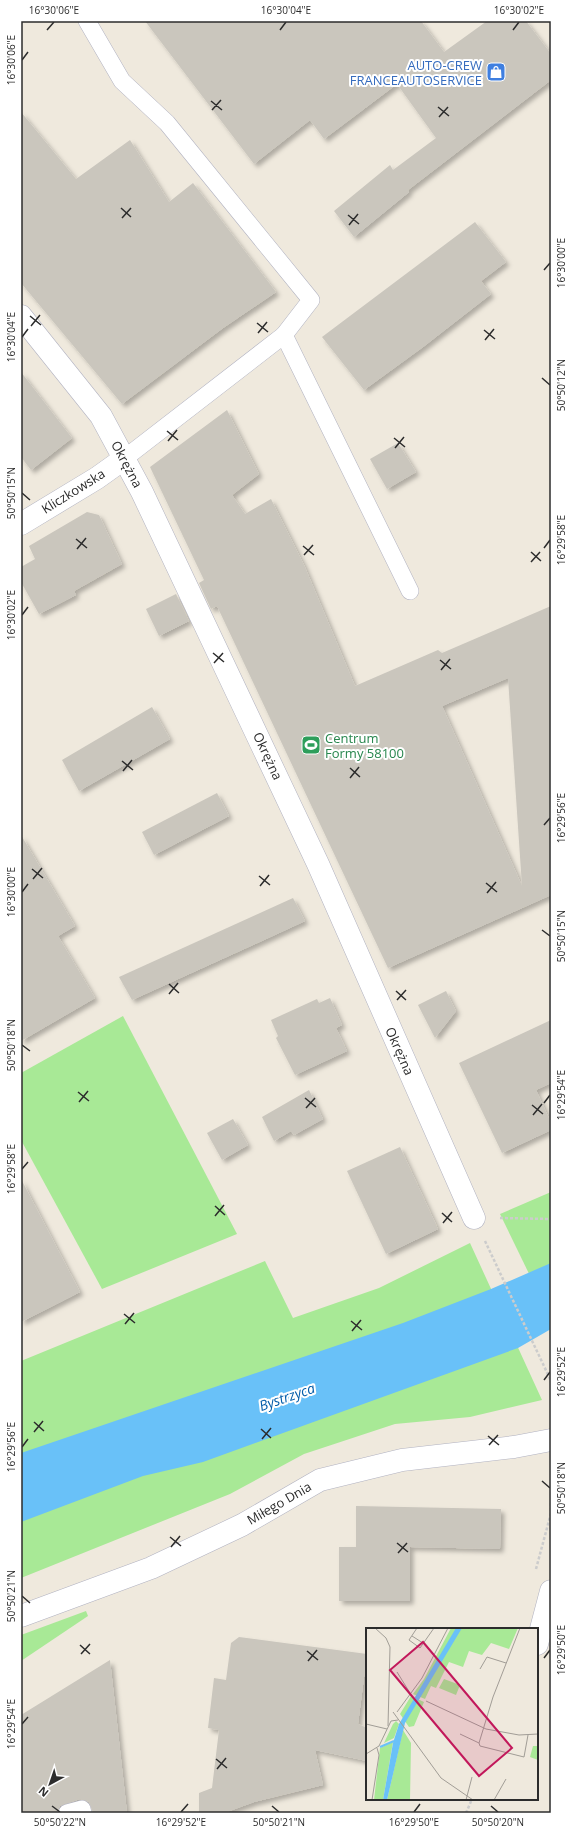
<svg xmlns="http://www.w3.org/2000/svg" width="572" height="1834" font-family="'Open Sans',sans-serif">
<defs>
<filter id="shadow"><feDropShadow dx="3.5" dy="3.5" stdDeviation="2" flood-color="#0004"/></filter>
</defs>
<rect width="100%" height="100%" fill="#efe9dd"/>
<g fill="#a8e996">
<path d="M123 1016 237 1234 102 1289 21 1140V1073Z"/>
<path d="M551 1192V1319L500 1214Z"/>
<path d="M470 1243 542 1400 470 1417 395 1424 304 1454 230 1494 21 1578V1361L265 1261 293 1318 379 1288Z"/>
<path d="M86 1611 88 1616 21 1661V1635Z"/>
</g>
<path fill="#69c1f8" d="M551 1263V1329L518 1348 203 1462 143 1476 21 1522V1453L403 1323 491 1289Z"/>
<g fill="#cac6bd" fill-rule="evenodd" filter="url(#shadow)">
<path d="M145 21H421L444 52 487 21H526L551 54V80L408 190 409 192 354 237 334 211 390 165 393 170 436 138 397 84 324 139 310 120 254 164Z"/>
<path d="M21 112 76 179 130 140 169 202 193 183 276 292 223 328 122 404 21 283Z"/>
<path d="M475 222 506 262 481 281 491 294 423 347 364 390 322 337Z"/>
<path d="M21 372 72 438 31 470 21 457Z"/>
<path d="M227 410 259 474 232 495 245 514 271 499 304 565 355 686 438 650 442 653 551 606V895L388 968 217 606 211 609 199 583 204 580 150 467ZM508 678 522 886 442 706Z"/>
<path d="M398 443 416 472 387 489 370 459Z"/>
<path d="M87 512 99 515 122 564 74 591 76 595 39 614 21 582V567L35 559 29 546Z"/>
<path d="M176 594 189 621 159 636 146 609Z"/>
<path d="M152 707 170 739 79 791 62 760Z"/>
<path d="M217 793 229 816 154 855 142 832Z"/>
<path d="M21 835 75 926 58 936 95 998 21 1041Z"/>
<path d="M293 898 305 921 266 939 132 1000 119 977Z"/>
<path d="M446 991 456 1011 435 1038 418 1005Z"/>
<path d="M330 998 342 1025 336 1028 347 1051 295 1075 276 1038 278 1036 271 1020 317 999 319 1003Z"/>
<path d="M551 1020V1083L536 1090 551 1123V1130L502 1153 459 1063Z"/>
<path d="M309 1090 323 1119 294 1135 291 1131 274 1141 262 1117Z"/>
<path d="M233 1119 248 1145 222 1160 207 1133Z"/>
<path d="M400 1147 438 1229 386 1254 347 1171Z"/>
<path d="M21 1179 80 1292 21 1322Z"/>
<path d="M356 1506 501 1509 500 1549 410 1547V1601H339V1547H356Z"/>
<path d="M239 1637 367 1654 358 1724 367 1728V1761L315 1750 323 1785 254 1802 224 1813H199V1793L212 1788 219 1730 208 1728 214 1678 226 1680 231 1643Z"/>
<path d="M110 1660 127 1813H93L89 1802 80 1799 60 1806 57 1813H21V1715Z"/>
</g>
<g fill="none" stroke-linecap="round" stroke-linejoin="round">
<defs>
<g id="lane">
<path d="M87 21 122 81 167 123 311 300 284 335 125 458"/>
<path d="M284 335 410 591"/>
<path d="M67 1813 82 1809 83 1813"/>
</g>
<g id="street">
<path d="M21 316 101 416 142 492 318 864 474 1218"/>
<path d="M21 524 97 478 125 458"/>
<path d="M21 1616 151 1568 242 1525 320 1480 402 1460 514 1447 551 1440"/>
<path d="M537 1644 551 1591"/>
</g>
</defs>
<use href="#lane" stroke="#b1b2c1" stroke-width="18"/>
<use href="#street" stroke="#b1b2c1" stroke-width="23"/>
<g stroke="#ccc" stroke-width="2.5" stroke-dasharray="3 2" stroke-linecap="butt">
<path d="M500 1218 551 1219"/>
<path d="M485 1241 551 1381"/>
<path d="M536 1569 551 1513V1503"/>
<path d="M466 1813 472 1799"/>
</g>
<use href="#lane" stroke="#fff" stroke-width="17"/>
<use href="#street" stroke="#fff" stroke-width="22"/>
</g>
<path fill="none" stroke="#2c2c2c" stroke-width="1.5" d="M47 30 54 22M280 30 286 22M513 30 519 22M22 60 28 52M211 101 222 110M438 107 449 116M212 110 221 100M439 117 448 107M121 208 131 217M348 215 359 224M122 218 131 208M349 225 358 214M544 270 550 263M30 316 41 325M257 323 268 332M31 326 40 315M484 330 495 339M258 333 267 322M22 337 28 329M485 340 494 329M542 378 550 385M167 431 178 440M394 438 405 447M168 441 177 430M395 448 404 437M22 493 30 500M76 539 87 548M303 546 314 555M544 548 550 540M77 549 86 538M531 552 541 561M304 555 313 545M531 562 540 552M22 615 28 607M213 653 224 662M440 660 451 669M214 663 223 653M441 670 450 659M122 761 133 770M350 768 360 777M123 771 132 760M350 778 359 767M544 825 550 818M32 869 43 878M259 876 270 885M33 879 42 868M486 883 497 892M260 886 269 875M22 892 28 884M487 893 496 882M542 930 550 936M169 984 179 993M396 991 406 1000M169 994 178 983M397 1000 406 990M22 1045 30 1051M78 1092 89 1101M305 1098 316 1107M79 1102 88 1091M544 1103 550 1095M532 1105 543 1114M306 1108 315 1098M533 1115 542 1104M22 1169 28 1162M215 1206 225 1215M442 1213 452 1222M215 1216 224 1205M443 1223 452 1212M124 1314 135 1323M351 1321 362 1330M125 1324 134 1313M352 1331 361 1320M544 1380 550 1372M34 1422 44 1431M261 1429 271 1438M34 1432 43 1421M488 1436 499 1445M262 1439 271 1428M489 1445 498 1435M22 1447 28 1439M542 1481 550 1488M170 1537 181 1546M397 1543 408 1552M171 1547 180 1536M398 1553 407 1543M22 1596 30 1603M80 1645 90 1654M307 1651 318 1660M81 1654 90 1644M544 1658 550 1650M308 1661 317 1650M22 1724 28 1717M216 1759 227 1768M217 1769 226 1758M52 1806 60 1812M272 1806 279 1812M491 1806 498 1812M181 1812 188 1804M414 1812 420 1804"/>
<defs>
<symbol id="shop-square" viewBox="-11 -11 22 22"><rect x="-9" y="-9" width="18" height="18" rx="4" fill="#3f7fe0" stroke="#fff"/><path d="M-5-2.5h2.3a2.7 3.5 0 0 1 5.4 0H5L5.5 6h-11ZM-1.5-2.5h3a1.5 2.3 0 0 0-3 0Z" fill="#fff"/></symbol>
<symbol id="stadium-square" viewBox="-11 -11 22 22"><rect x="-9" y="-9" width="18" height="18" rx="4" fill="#2e9e5b" stroke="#fff"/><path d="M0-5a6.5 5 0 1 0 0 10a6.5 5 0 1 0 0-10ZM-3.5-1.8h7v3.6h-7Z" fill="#fff"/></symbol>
</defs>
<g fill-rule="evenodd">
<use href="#shop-square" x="485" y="61" width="22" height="22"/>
<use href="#stadium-square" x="300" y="734" width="22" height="22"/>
</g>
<g text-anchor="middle" stroke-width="4" stroke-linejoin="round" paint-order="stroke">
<g font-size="13" fill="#366cbe" stroke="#fff" text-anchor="end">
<text x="482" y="70">AUTO-CREW<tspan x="482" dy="15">FRANCEAUTOSERVICE</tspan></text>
</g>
<g font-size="13" fill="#2c2c2c" stroke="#fff">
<text transform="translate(127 464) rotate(62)" y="5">Okrężna</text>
<text transform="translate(73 491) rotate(-32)" y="5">Kliczkowska</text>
<text transform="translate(268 756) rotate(65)" y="5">Okrężna</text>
<text transform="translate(400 1051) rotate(66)" y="5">Okrężna</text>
<text transform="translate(279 1503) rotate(-30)" y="5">Miłego Dnia</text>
</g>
<g font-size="13" fill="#27864d" stroke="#fff" text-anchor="start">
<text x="325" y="743">Centrum<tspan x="325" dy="15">Formy 58100</tspan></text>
</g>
<g font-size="14" font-style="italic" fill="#035ca9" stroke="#fff">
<text transform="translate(287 1397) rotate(-19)" y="5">Bystrzyca</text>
</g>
</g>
<g transform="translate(366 1628)">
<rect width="172" height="172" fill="#efe9dd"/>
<path d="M85 0H152L143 21 125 15 116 27 103 23 97 39 83 34 70 60 65 58 59 71 47 66 58 51ZM78 51 94 57 90 67 73 60ZM45 68 58 74 48 98 43 99 34 86ZM30 93 33 96 28 110 18 115 27 96ZM37 102 45 115 44 172H21ZM27 114 17 172H8L14 120ZM167 118H172V132L164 129Z" fill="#a8e996"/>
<path d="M90 0H96L39 95 21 172H17L27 115 33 96Z" fill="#69c1f8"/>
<path fill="none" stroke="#69c1f8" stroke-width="2" d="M14 119 28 113"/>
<path fill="none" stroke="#a19d96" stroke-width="1" d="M9 0 20 10 24 19 22 98M51 0 43 12 54 20 68 0M46 8 57 15M114 41 121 29 140 35M31 44 44 65M60 73 120 101 153 107 172 106M27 84 75 150 107 172M31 84 56 50 82 0M0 96 21 101M94 106 113 115 114 118 158 129 162 107M113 115 127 69 154 0M0 126 13 118 25 93 32 92M6 172 13 127 11 120M100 172 106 149M128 172 140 151"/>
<path fill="#c2185b" fill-opacity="0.15" stroke="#c2185b" stroke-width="2" d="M57 14 146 120 113 148 24 42Z"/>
<rect width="172" height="172" fill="none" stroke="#2c2c2c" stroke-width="2"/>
</g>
<rect width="572" height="1834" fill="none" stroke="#ffffff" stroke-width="44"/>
<g transform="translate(50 1784) rotate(220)" stroke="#ffffff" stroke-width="3" paint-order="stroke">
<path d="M0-3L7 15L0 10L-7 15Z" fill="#2c2c2c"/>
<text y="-6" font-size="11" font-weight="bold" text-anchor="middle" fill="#2c2c2c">N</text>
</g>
<rect x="22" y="22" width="528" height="1790" fill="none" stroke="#2c2c2c" stroke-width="1.5"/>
<g font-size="10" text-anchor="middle" fill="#2c2c2c">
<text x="54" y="14">16°30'06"E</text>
<text x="286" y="14">16°30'04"E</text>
<text x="519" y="14">16°30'02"E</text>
<text transform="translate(11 60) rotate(-90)" y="4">16°30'06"E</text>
<text transform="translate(561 263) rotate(-90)" y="4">16°30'00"E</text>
<text transform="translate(11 337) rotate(-90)" y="4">16°30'04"E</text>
<text transform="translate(561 385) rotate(-90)" y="4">50°50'12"N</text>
<text transform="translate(11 493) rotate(-90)" y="4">50°50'15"N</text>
<text transform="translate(561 540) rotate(-90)" y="4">16°29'58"E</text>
<text transform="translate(11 615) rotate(-90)" y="4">16°30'02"E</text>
<text transform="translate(561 818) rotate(-90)" y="4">16°29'56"E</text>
<text transform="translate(11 892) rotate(-90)" y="4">16°30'00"E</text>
<text transform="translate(561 936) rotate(-90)" y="4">50°50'15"N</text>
<text transform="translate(11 1045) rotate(-90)" y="4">50°50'18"N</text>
<text transform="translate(561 1095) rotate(-90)" y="4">16°29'54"E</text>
<text transform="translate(11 1169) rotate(-90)" y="4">16°29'58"E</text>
<text transform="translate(561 1372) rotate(-90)" y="4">16°29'52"E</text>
<text transform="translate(11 1447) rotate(-90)" y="4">16°29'56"E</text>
<text transform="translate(561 1488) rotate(-90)" y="4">50°50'18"N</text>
<text transform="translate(11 1596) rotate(-90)" y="4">50°50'21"N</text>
<text transform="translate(561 1650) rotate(-90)" y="4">16°29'50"E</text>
<text transform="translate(11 1724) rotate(-90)" y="4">16°29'54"E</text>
<text x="60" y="1826">50°50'22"N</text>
<text x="181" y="1826">16°29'52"E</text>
<text x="279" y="1826">50°50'21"N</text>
<text x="414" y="1826">16°29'50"E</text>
<text x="498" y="1826">50°50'20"N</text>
</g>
</svg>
